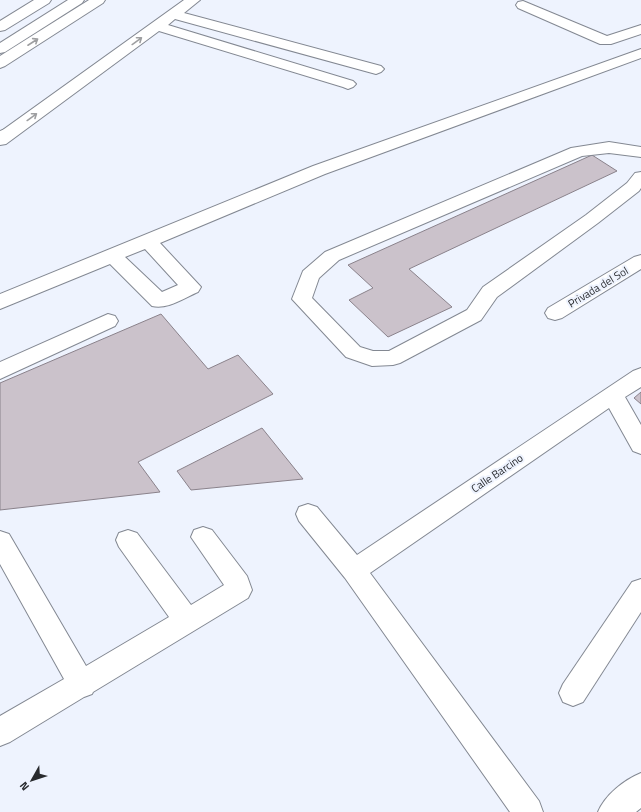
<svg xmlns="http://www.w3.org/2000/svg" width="641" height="812" font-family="'Titillium Web',sans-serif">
<rect width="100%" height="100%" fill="#eef3fe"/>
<g fill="#cbc2cb" stroke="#8a828b">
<path d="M592 155 617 171 409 269 452 307 388 337 349 300 373 288 348 265Z"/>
<path d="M161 314 208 369 238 355 273 394 138 462 160 492 0 510V383Z"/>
<path d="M641 392V404L634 398Z"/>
<path d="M262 428 303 479 191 490 177 471Z"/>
</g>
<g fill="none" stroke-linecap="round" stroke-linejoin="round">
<defs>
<g id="minor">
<path d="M68 0H84L82 3 5 52 0 53V43Z"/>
<path d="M184 0H200L184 13 381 66 384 69 381 72 376 74 175 19 168 25 353 81 356 84 353 87 348 89 343 87 159 31 6 144 0 145V132Z"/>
<path d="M523 1 607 36 641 25V34L611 44H600L518 8 516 5 518 2Z"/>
<path d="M641 49V58L325 174 160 243 201 287 198 292C184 298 167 310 152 306L110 264 0 309V294L313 166ZM145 249 178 285 162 292 125 257Z"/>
<path d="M609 142 641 147V157L609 153 582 156 339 260 319 278 312 298 360 347 373 351H389L467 310 483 287 586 215 627 183 635 173 641 172V188L639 191 598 223 497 297 481 320 400 363 393 365 372 366 346 357 292 299 303 271 325 252 571 148Z"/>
<path d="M641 255V269L562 318 555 320 548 318 545 313 548 308 634 257Z"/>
<path d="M108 314 115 316 118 321 115 326 0 379V362Z"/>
<path d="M641 368V387L625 397 641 425V454L633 451 609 408 370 573 539 801 543 812H510L345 578 299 521 296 514 299 507 308 504 317 507 357 555 633 371Z"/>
<path d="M203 527 212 530 247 576 252 590 248 598 93 692 92 694 84 697 10 742 0 746V716L64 679 0 564V531L9 534 86 666 169 617 119 547 116 540 119 533 128 530 137 533 191 605 224 585 191 537 194 530Z"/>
<path d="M641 579V612L583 702 573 706 563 702 559 693 563 684 632 582Z"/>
<path d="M641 773V808L636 812H598C605 795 624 780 641 773Z"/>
</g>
<g id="highway">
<path d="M34 0H51L49 3 5 30 0 31V21Z"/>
<path d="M89 0H105L103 3 5 66 0 68V56Z"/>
<path d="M11 127 17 129 19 132 17 135 0 143V131Z"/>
</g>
</defs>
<use href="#minor" stroke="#838892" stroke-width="2"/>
<use href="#highway" stroke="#838892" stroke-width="2"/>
<use href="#minor" fill="#fff" fill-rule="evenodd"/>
<use href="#highway" fill="#fff" fill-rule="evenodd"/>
</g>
<defs><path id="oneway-shaft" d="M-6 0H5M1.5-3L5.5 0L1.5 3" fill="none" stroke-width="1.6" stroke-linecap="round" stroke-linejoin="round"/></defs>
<g stroke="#9e9fa1">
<use href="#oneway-shaft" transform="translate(137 41) rotate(-36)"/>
<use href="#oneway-shaft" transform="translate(33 42) rotate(-33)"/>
<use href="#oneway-shaft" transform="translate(32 117) rotate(-36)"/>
</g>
<g text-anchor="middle" stroke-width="4" stroke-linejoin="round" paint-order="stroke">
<g font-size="11" fill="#282a2e" stroke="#eef3fe">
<text transform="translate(598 287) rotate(-31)" y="4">Privada del Sol</text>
<text transform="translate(497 473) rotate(-34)" y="4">Calle Barcino</text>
</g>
</g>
<g transform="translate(32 780) rotate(231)" stroke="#eef3fe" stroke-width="3" paint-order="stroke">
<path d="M0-3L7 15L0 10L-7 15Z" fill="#282a2e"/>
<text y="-6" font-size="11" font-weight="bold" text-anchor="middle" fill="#282a2e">N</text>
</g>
</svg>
